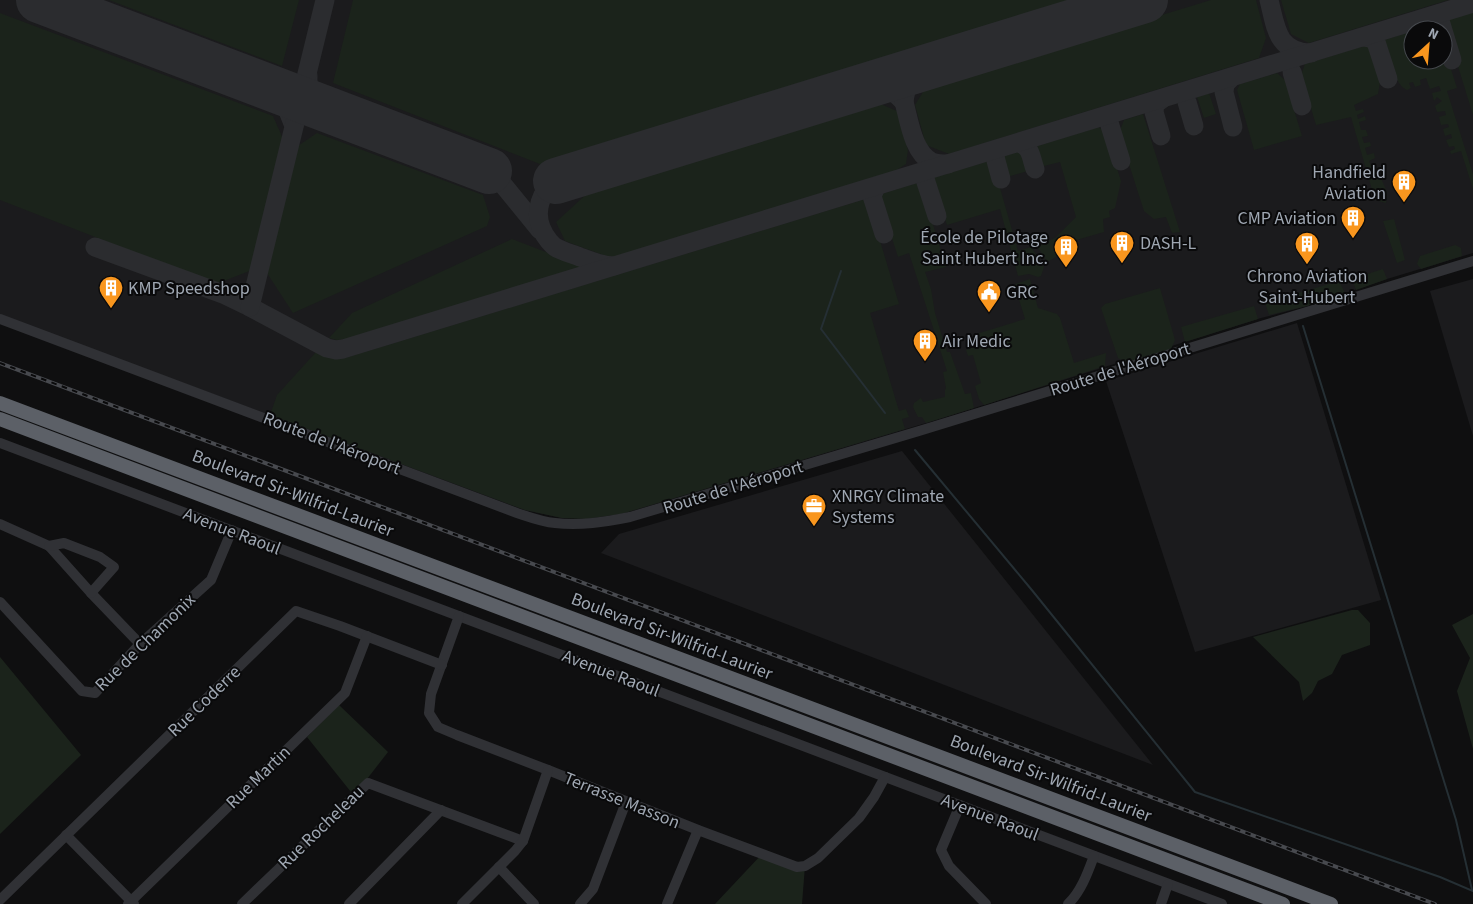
<svg xmlns="http://www.w3.org/2000/svg" width="1473" height="904" font-family="'Source Sans 3',sans-serif">
<rect width="100%" height="100%" fill="#0f0f10"/>
<g fill="#1b1b1d" fill-rule="evenodd">
<path d="M0 0H1473V253L1387 279 1307 306 1261 318 926 423 621 514 562 518 525 510 0 315ZM1413 30H1443V60H1413Z"/>
<path d="M1473 279V436L1430 291Z"/>
<path d="M1297 323 1381 600 1195 652 1106 381Z"/>
<path d="M902 451 1153 765 601 553 619 534Z"/>
</g>
<g fill="#1b231b">
<path d="M109 0H299L282 66Z"/>
<path d="M353 0H1082L545 166 333 83Z"/>
<path d="M1211 0H1256L1266 38 1259 58 949 154 926 145 915 105 926 87Z"/>
<path d="M1281 0H1448L1309 43 1291 34Z"/>
<path d="M1473 12V115L1444 21Z"/>
<path d="M0 13 273 116 284 141 252 270 216 284 0 200Z"/>
<path d="M1413 31V60H1443V44L1457 88 1447 91 1473 174V189L1461 151 1451 154 1450 151 1455 149 1454 146 1449 147 1446 140 1452 138 1451 134 1445 136 1443 129 1449 127 1448 124 1441 125 1439 117 1446 115 1445 111 1437 112 1435 106 1442 101 1437 97 1434 101 1432 93 1441 91 1439 86 1430 89 1426 78 1420 80 1421 85 1415 87 1413 82 1409 83 1411 88 1407 90C1393 84 1388 53 1384 40Z"/>
<path d="M1370 44 1380 82 1378 94 1354 105 1356 111 1363 109 1364 112 1357 115 1358 119 1365 116 1366 120 1359 122 1361 130H1366L1368 136 1362 137 1364 143 1370 142 1371 146 1365 148 1367 155 1374 153 1375 158 1369 161 1371 166 1376 167 1387 192 1386 203 1375 200 1351 117 1316 125 1301 75 1305 64Z"/>
<path d="M1277 73 1285 80 1302 136 1254 150 1237 90 1240 84Z"/>
<path d="M1209 93 1216 114 1204 118 1197 97Z"/>
<path d="M876 102 897 111 908 150 906 164 895 171 611 258 565 241 556 222 592 189Z"/>
<path d="M1143 114 1180 232 1172 233 1166 217 1154 219 1144 211 1119 133 1124 120Z"/>
<path d="M1098 127 1105 131 1121 181 1115 208 1109 211 1110 217 1103 219 1104 232 1073 241 1076 251 1061 254 1047 262 1037 246 1055 238 1076 217 1060 162 1040 167 1034 147Z"/>
<path d="M317 133 483 195 490 217 487 226 293 313 267 273 298 146Z"/>
<path d="M1024 150 1031 170 1004 178 998 158Z"/>
<path d="M992 160 1018 251 1031 247 1044 267 1041 276 1038 277 1029 274 1018 276 1000 209 947 225 932 178Z"/>
<path d="M920 182 946 267 925 272 931 289 935 313 947 352H950L965 394 971 393 974 408 926 423 922 417H918L913 407 914 403 921 398 923 402 945 397V390L946 388 943 372 947 371 909 253 898 257 881 203V194Z"/>
<path d="M865 199 869 204 899 304 870 313 899 411 906 409 909 417 902 419 905 429 621 514 586 519 562 518 525 510 270 415 277 395 316 352 333 358 348 357Z"/>
<path d="M1394 219 1405 260 1397 263 1383 221Z"/>
<path d="M512 239 585 267 354 339 337 340 329 338 352 313Z"/>
<path d="M1455 245 1461 248 1462 256 1421 269 1417 264 1420 256Z"/>
<path d="M1383 269 1387 279 1356 290 1352 279Z"/>
<path d="M1030 279 1038 308 1057 314 1060 318 1074 363 1106 353 1105 366 984 405 979 399 975 386 981 383 973 355 968 356 966 350 977 346 973 335 1025 319 1017 293 1023 291 1022 286 1016 288 1015 284Z"/>
<path d="M1339 281 1345 293 1307 306 1269 315 1265 303Z"/>
<path d="M1160 288 1175 340 1171 349 1127 363 1118 358 1101 308 1105 304Z"/>
<path d="M1254 306 1258 319 1185 342 1181 327Z"/>
<path d="M1352 610H1358L1370 623V645L1342 655 1332 674 1318 681 1312 693 1303 701 1299 682 1253 637Z"/>
<path d="M1473 614V749L1457 691 1470 658 1452 625Z"/>
<path d="M0 657 81 755 0 834Z"/>
<path d="M339 705 388 752 367 779 351 792 307 737Z"/>
<path d="M762 854 805 866 802 904H715Z"/>
</g>
<g fill="none" stroke-linecap="round" stroke-linejoin="round">
<g stroke="#252f34" stroke-width="2">
<path d="M841 271 821 329 885 413"/>
<path d="M1303 326 1456 820 1472 890"/>
<path d="M915 450 1031 589 1195 792 1440 877 1473 891"/>
</g>
<g stroke="#2b2c2f" stroke-width="19">
<path d="M1269 0C1276 28 1277 52 1311 53"/>
<path d="M1438 14 1452 60"/>
<path d="M1364 37 1371 38 1376 42 1388 79"/>
<path d="M1292 72 1302 106"/>
<path d="M308 75C307 92 314 99 327 109"/>
<path d="M1232 77 1225 84 1224 92 1233 127"/>
<path d="M269 86 288 111 294 126"/>
<path d="M863 86C884 86 889 86 904 102 906 83 911 80 925 67"/>
<path d="M904 102C909 120 913 153 932 162 937 164 943 164 948 164"/>
<path d="M1187 102 1194 126"/>
<path d="M1107 116 1121 161"/>
<path d="M1161 136 1154 112 1155 104 1162 99"/>
<path d="M1019 143C1031 146 1031 158 1035 169"/>
<path d="M999 149 995 152V157L1001 179"/>
<path d="M489 171 496 176 540 230"/>
<path d="M925 179 937 216"/>
<path d="M876 187 872 196 884 234"/>
<path d="M546 190C535 207 536 225 549 241 551 243 552 245 555 247 561 251 573 254 580 257 592 261 602 266 614 266"/>
<path d="M95 247 223 294 250 307 327 348 336 350 343 349 1473 3"/>
<path d="M250 307 325 0"/>
</g>
<g stroke="#2b2c2f" stroke-width="46">
<path d="M39 0 489 171"/>
<path d="M556 181 1145 0"/>
</g>
<g stroke="#303135" stroke-width="10">
<path d="M0 319 517 513C529 517 542 522 555 523 580 526 605 522 630 517L919 431 1473 261"/>
<path d="M0 443 1222 904"/>
<path d="M0 524 49 546 91 593 140 644"/>
<path d="M49 546 64 543 100 557 114 567 91 593"/>
<path d="M0 602 82 691 95 693 140 644 211 580 232 530"/>
<path d="M459 616 431 694 429 713 438 727 457 735 548 770 698 830 797 867 805 866 818 858 859 818 874 797 885 777"/>
<path d="M960 805 941 850 949 866 986 904"/>
<path d="M66 835 134 904"/>
<path d="M499 867 534 904"/>
<path d="M0 900 296 611 340 626 442 665"/>
<path d="M128 904 345 693 367 636"/>
<path d="M242 904 368 783 523 841"/>
<path d="M349 904 441 810"/>
<path d="M462 904 515 851 523 841 548 770"/>
<path d="M580 904 593 889 626 802"/>
<path d="M667 904 698 830"/>
<path d="M1068 904C1081 892 1088 872 1094 856"/>
<path d="M1161 904 1168 884"/>
</g>
<g stroke="#5c6067" stroke-width="14">
<path d="M0 403 1331 904"/>
<path d="M0 419 1283 904"/>
</g>
<defs>
<path id="rail" d="M0 363 1435 904"/>
</defs>
<use href="#rail" stroke="#47494e" stroke-width="4"/>
<use href="#rail" stroke="#0a0a0b" stroke-width="2" stroke-dasharray="5.5" stroke-linecap="butt"/>
</g>
<defs>
<symbol id="building-pin" viewBox="-11 -11 22 30"><path d="M0 17L-7.5 6A9.5 9.5 0 1 1 7.5 6Z" fill="#f9961e" stroke="#0a0a0b"/><path d="M-4-6H4V6H1V3H-1V6H-4ZM-2.5-4.3h1.7v1.8h-1.7ZM.8-4.3h1.7v1.8H.8ZM-2.5-1h1.7V.8h-1.7ZM.8-1h1.7V.8H.8Z" fill="#fff"/></symbol>
<symbol id="civic-pin" viewBox="-11 -11 22 30"><path d="M0 17L-7.5 6A9.5 9.5 0 1 1 7.5 6Z" fill="#f9961e" stroke="#0a0a0b"/><path d="M-.6-6.5H3V-4.5H.6V-3L4-1V1h2V6H-6V1h2V-1L-.6-3ZM-1.2 2.5V6h2.4V2.5Z" fill="#fff"/></symbol>
<symbol id="office-pin" viewBox="-11 -11 22 30"><path d="M0 17L-7.5 6A9.5 9.5 0 1 1 7.5 6Z" fill="#f9961e" stroke="#0a0a0b"/><path d="M-6-3h4V-5.5h4V-3h4V5H-6ZM-1-4.5V-3h2v-1.5ZM-6 0V1H6V0Z" fill="#fff"/></symbol>
</defs>
<g fill-rule="evenodd">
<use href="#building-pin" x="1390" y="168" width="28" height="38"/>
<use href="#building-pin" x="1339" y="204" width="28" height="38"/>
<use href="#building-pin" x="1108" y="229" width="28" height="38"/>
<use href="#building-pin" x="1293" y="230" width="28" height="38"/>
<use href="#building-pin" x="1052" y="233" width="28" height="38"/>
<use href="#building-pin" x="97" y="274" width="28" height="38"/>
<use href="#civic-pin" x="975" y="278" width="28" height="38"/>
<use href="#building-pin" x="911" y="327" width="28" height="38"/>
<use href="#office-pin" x="800" y="492" width="28" height="38"/>
</g>
<g text-anchor="middle" stroke-width="4" stroke-linejoin="round" paint-order="stroke">
<g font-size="18" fill="#9fa7b2" stroke="#0a0a0b" text-anchor="start">
<text x="1386" y="178" text-anchor="end">Handfield<tspan x="1386" dy="21">Aviation</tspan></text>
<text x="1336" y="224" text-anchor="end">CMP Aviation</text>
<text x="1048" y="243" text-anchor="end">École de Pilotage<tspan x="1048" dy="21">Saint Hubert Inc.</tspan></text>
<text x="1140" y="249">DASH-L</text>
<text x="1307" y="282" text-anchor="middle">Chrono Aviation<tspan x="1307" dy="21">Saint-Hubert</tspan></text>
<text x="128" y="294">KMP Speedshop</text>
<text x="1006" y="298">GRC</text>
<text x="942" y="347">Air Medic</text>
<text x="832" y="502">XNRGY Climate<tspan x="832" dy="21">Systems</tspan></text>
</g>
<g font-size="18" fill="#9fa7b2" stroke="#0a0a0b">
<text transform="translate(1120 369) rotate(-17)" y="6">Route de l'Aéroport</text>
<text transform="translate(332 443) rotate(21)" y="6">Route de l'Aéroport</text>
<text transform="translate(733 487) rotate(-17)" y="6">Route de l'Aéroport</text>
<text transform="translate(293 493) rotate(21)" y="6">Boulevard Sir-Wilfrid-Laurier</text>
<text transform="translate(232 531) rotate(21)" y="6">Avenue Raoul</text>
<text transform="translate(672 636) rotate(21)" y="6">Boulevard Sir-Wilfrid-Laurier</text>
<text transform="translate(145 642) rotate(-44)" y="6">Rue de Chamonix</text>
<text transform="translate(611 673) rotate(21)" y="6">Avenue Raoul</text>
<text transform="translate(204 701) rotate(-44)" y="6">Rue Coderre</text>
<text transform="translate(258 777) rotate(-44)" y="6">Rue Martin</text>
<text transform="translate(1051 778) rotate(21)" y="6">Boulevard Sir-Wilfrid-Laurier</text>
<text transform="translate(622 800) rotate(22)" y="6">Terrasse Masson</text>
<text transform="translate(990 817) rotate(21)" y="6">Avenue Raoul</text>
<text transform="translate(321 827) rotate(-44)" y="6">Rue Rocheleau</text>
</g>
</g>
<g transform="translate(1428 45) rotate(26)"><circle r="24" fill="#0a0a0b" stroke="#46494e"/>
<path d="M0-4L9 19L0 12L-9 19Z" fill="#f9961e"/>
<text y="-8" font-size="14" font-weight="bold" text-anchor="middle" fill="#9fa7b2">N</text>
</g>
</svg>
